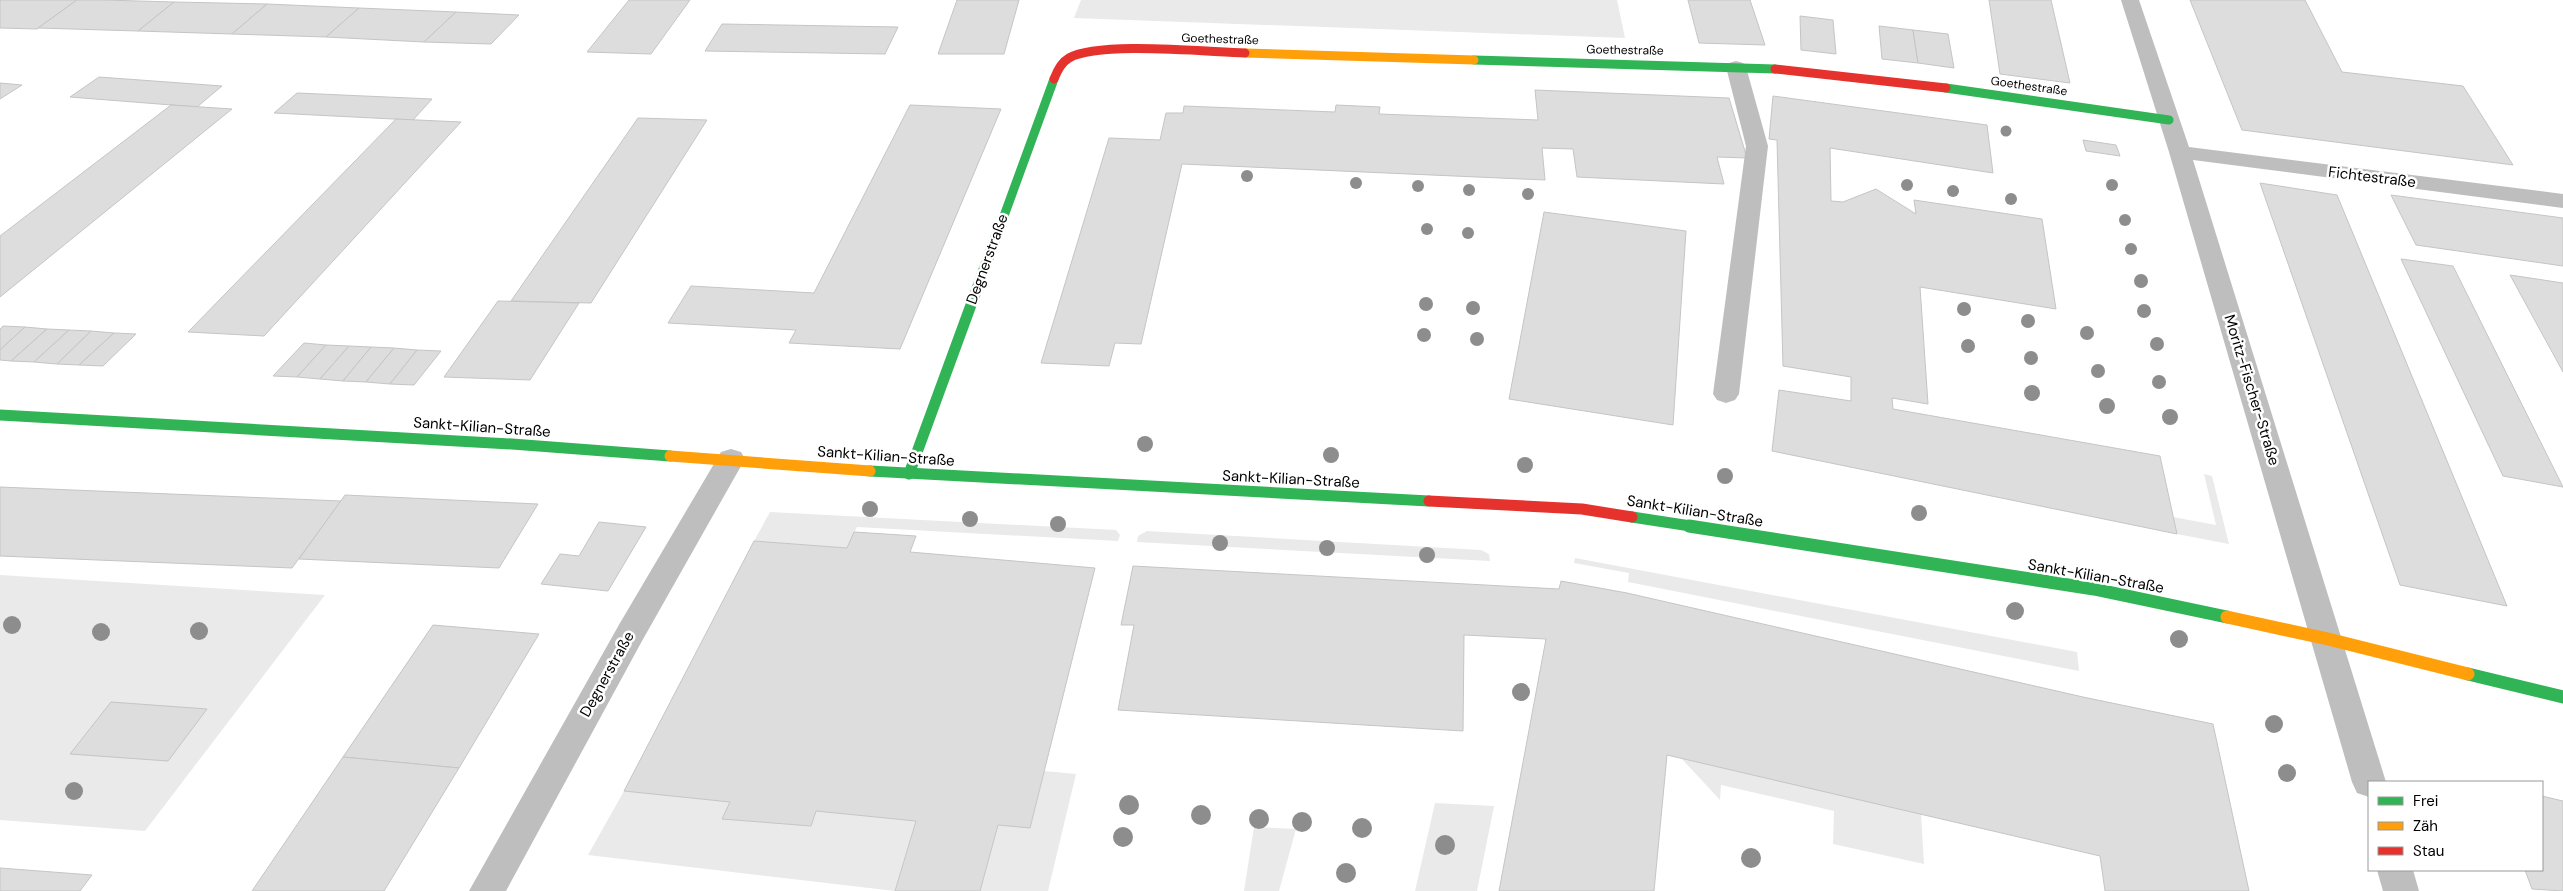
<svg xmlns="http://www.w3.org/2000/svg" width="2563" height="891" font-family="'DM Sans',sans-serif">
<rect width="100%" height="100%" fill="#fff"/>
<g fill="#eaeaea">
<path d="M1081 0H1617L1625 38 1074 18Z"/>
<path d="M2204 474 2212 476 2229 544 2177 534 2173 517 2216 525Z"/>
<path d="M770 512 1116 530 1120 535 1118 541 857 527 847 548 754 541Z"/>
<path d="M1147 531 1481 550 1489 554 1490 561 1137 542 1138 536Z"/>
<path d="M1575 558 2077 652 2079 671 1628 582 1629 573 1574 563Z"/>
<path d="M0 575 325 595 145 831 0 820Z"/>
<path d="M1681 758 1921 814 1924 864 1833 844 1834 811 1721 785 1720 800Z"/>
<path d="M1044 771 1076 774 1048 891H980L998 825Z"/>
<path d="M624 791 730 802 722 819 811 826 816 811 916 821 895 891 588 855Z"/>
<path d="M1435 803 1494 806 1477 891H1415Z"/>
<path d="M1254 827 1296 829 1279 891H1244Z"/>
</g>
<g fill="#ddd" stroke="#c5c5c5">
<path d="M0 0H77L37 29 0 28Z"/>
<path d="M77 0H104L174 2 138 31 38 28Z"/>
<path d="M629 0H690L651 54 587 52Z"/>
<path d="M957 0H1019L1004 54H938Z"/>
<path d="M1688 0H1750L1765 45 1699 43Z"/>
<path d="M1989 0H2051L2070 83 2000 74Z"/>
<path d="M2190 0H2305L2342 72 2463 86 2513 165 2242 130Z"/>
<path d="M174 2 267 4 232 34 138 31Z"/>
<path d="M267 4 359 8 326 37 232 34Z"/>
<path d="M359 8 456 12 424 42 326 37Z"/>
<path d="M456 12 519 15 491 44 424 42Z"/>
<path d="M1800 16 1833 20 1836 54 1801 50Z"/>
<path d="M722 24 898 27 885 54 705 51Z"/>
<path d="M1879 26 1913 30 1918 63 1882 59Z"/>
<path d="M1913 30 1948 34 1954 68 1918 63Z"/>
<path d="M99 77 222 86 197 107 70 97Z"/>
<path d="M0 83 22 85 0 99Z"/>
<path d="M1535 90 1729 98 1747 158 1717 157 1724 184 1577 177 1573 149 1542 148 1545 180 1182 164 1141 344 1115 343 1109 366 1041 363 1109 138 1160 140 1166 113H1183L1184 106 1335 112 1336 105 1380 107 1379 114 1538 120Z"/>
<path d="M297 93 432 99 413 120 274 113Z"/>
<path d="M1773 96 1987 125 1993 173 1830 148 1831 201 1843 202 1876 189 1916 214 1914 200 2042 219 2056 309 1920 287 1928 404 1892 398 1893 409 2160 456 2177 534 1772 451 1779 390 1851 401V377L1783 366 1777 140 1769 139Z"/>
<path d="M171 105 232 109 0 297V236Z"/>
<path d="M910 105 1001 109 900 349 789 343 796 330 668 323 691 286 814 293Z"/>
<path d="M638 118 707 120 591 303 511 301Z"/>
<path d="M396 119 461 122 264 336 188 332Z"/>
<path d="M2083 140 2116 145 2120 156 2086 151Z"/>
<path d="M2260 183 2337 195 2507 606 2400 585Z"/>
<path d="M2391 195 2563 218V266L2416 245Z"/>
<path d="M1544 212 1686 231 1673 425 1509 399Z"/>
<path d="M2401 259 2453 266 2563 487 2503 476Z"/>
<path d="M2510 275 2563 283V372Z"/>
<path d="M498 301 579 303 530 380 444 377Z"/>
<path d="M3 326 25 327 0 350V329Z"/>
<path d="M25 327 47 329 11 361 0 360V350Z"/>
<path d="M47 329 69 330 34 362 11 361Z"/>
<path d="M69 330 91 331 57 364 34 362Z"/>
<path d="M91 331 114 333 79 365 57 364Z"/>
<path d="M114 333 136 334 103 366 79 365Z"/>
<path d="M304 343 326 345 297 377 273 376Z"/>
<path d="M326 345 349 346 320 379 297 377Z"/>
<path d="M349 346 371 347 343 381 320 379Z"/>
<path d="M371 347 394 348 366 382 343 381Z"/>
<path d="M394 348 417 350 390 384 366 382Z"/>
<path d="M417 350 441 351 414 385 390 384Z"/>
<path d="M0 487 341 501 292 568 0 556Z"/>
<path d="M345 495 538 504 499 568 299 559Z"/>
<path d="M599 522 646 527 608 591 541 584 560 554 579 556Z"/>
<path d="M854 532 916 536 910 552 1095 568 1030 828 998 825 980 891H895L916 821 816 811 811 826 722 819 730 802 624 791 754 541 847 548Z"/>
<path d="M1133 566 1559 589 1561 581 1627 593 2083 697 2213 724 2249 891H2105L2100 856 1667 755 1654 891H1499L1546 639 1464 635 1463 731 1118 710 1134 625H1121Z"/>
<path d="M433 625 539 634 459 768 343 757Z"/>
<path d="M111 702 207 709 168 761 70 754Z"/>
<path d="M343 757 459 768 384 891H252Z"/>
<path d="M2542 796 2563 801V891L2532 889 2525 870H2542Z"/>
<path d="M0 868 92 875 80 891H0Z"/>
</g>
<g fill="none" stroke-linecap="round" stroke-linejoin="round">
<path fill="#bebebe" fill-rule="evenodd" d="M1736 61 1743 63 1746 67 1768 146 1739 394 1735 400 1726 403 1717 400 1713 394 1746 146 1726 67 1729 63Z"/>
<g fill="#bebebe" fill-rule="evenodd">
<path d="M2121 0H2139L2189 147 2563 194V208L2193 160 2386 782H2369V797L2357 793 2352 782 2169 152Z"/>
<path d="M731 449 741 452 745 459 642 641 506 891H469L620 623 721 452Z"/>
<path d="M2377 870H2413L2419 891H2383Z"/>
</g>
<g stroke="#30b455" stroke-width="9">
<path d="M1474 60 1775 69"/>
<path d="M1946 88 2169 120"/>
<path d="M997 235 1054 79"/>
</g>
<g stroke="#30b455" stroke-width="11">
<path d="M0 415 512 444 670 456"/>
<path d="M870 471 1429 501"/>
<path d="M909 474 997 234"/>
<path d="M1632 517 1697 527"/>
</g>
<g stroke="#30b455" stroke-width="13">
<path d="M1689 526 2094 589 2227 617"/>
<path d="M2468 674 2563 697"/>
</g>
<path stroke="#ff9f0a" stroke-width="9" d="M1245 53 1474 60"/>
<path stroke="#ff9f0a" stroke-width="11" d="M670 456 870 471"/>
<path stroke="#ff9f0a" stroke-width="13" d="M2227 617 2328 639 2468 674"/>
<g stroke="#e5322d" stroke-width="9">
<path d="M1775 69 1946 88"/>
<path d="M1054 79C1057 71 1062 62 1069 58 1099 41 1207 52 1245 53"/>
</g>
<path stroke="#e5322d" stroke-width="11" d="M1429 501 1582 509 1632 517"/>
</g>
<g fill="#8d8d8d">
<circle cx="2006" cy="131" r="5.5"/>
<circle cx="1247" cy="176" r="6"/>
<circle cx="1356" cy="183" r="6"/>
<circle cx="1907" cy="185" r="6"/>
<circle cx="2112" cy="185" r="6"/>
<circle cx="1418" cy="186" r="6"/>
<circle cx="1469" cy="190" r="6"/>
<circle cx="1953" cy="191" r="6"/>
<circle cx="1528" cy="194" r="6"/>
<circle cx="2011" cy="199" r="6"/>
<circle cx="2125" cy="220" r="6"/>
<circle cx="1427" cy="229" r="6"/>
<circle cx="1468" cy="233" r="6"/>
<circle cx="2131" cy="249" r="6"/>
<circle cx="2141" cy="281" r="7"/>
<circle cx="1426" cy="304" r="7"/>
<circle cx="1473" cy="308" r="7"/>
<circle cx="1964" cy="309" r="7"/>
<circle cx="2144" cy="311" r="7"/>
<circle cx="2028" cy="321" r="7"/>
<circle cx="2087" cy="333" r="7"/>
<circle cx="1424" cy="335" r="7"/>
<circle cx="1477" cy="339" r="7"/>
<circle cx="2157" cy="344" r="7"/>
<circle cx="1968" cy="346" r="7"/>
<circle cx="2031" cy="358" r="7"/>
<circle cx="2098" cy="371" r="7"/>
<circle cx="2159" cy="382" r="7"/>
<circle cx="2032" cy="393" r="8"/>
<circle cx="2107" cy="406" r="8"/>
<circle cx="2170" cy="417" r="8"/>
<circle cx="1145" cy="444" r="8"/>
<circle cx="1331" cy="455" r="8"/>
<circle cx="1525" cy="465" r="8"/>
<circle cx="1725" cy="476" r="8"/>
<circle cx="870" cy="509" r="8"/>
<circle cx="1919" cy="513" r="8"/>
<circle cx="970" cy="519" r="8"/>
<circle cx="1058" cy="524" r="8"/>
<circle cx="1220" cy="543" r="8"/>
<circle cx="1327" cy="548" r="8"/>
<circle cx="1427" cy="555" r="8"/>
<circle cx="2015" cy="611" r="9"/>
<circle cx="12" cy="625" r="9"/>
<circle cx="199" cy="631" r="9"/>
<circle cx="101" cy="632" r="9"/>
<circle cx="2179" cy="639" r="9"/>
<circle cx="1521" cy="692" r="9"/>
<circle cx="2274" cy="724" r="9"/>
<circle cx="2287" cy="773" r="9"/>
<circle cx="74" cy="791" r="9"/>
<circle cx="1129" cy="805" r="10"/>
<circle cx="1201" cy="815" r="10"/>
<circle cx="1259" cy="819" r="10"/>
<circle cx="1302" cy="822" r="10"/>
<circle cx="1362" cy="828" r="10"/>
<circle cx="1123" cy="837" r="10"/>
<circle cx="1445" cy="845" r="10"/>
<circle cx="1751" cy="858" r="10"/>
<circle cx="1346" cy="873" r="10"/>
</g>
<g text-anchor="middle" stroke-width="5" stroke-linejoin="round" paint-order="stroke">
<g font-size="12" fill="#000" stroke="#fff">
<text transform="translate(1220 39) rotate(2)" y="4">Goethestraße</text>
<text transform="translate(1625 50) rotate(1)" y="4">Goethestraße</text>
<text transform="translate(2029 86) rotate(8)" y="4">Goethestraße</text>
</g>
<g font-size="15" fill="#000" stroke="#fff">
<text transform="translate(2372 177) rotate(7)" y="5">Fichtestraße</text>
<text transform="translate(987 259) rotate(-70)" y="5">Degnerstraße</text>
<text transform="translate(2252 390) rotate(73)" y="5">Moritz-Fischer-Straße</text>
<text transform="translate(482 427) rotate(4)" y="5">Sankt-Kilian-Straße</text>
<text transform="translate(886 456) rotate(4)" y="5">Sankt-Kilian-Straße</text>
<text transform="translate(1291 479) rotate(3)" y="5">Sankt-Kilian-Straße</text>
<text transform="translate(1695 511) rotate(9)" y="5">Sankt-Kilian-Straße</text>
<text transform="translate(2096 576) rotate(10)" y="5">Sankt-Kilian-Straße</text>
<text transform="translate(607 674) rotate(-61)" y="5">Degnerstraße</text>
</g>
</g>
<rect x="2368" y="781" width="175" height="90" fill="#ffffff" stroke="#999999"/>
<rect x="2378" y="797" width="25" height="8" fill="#30b455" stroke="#999999"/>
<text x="2413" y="806" font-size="15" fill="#000000">Frei</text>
<rect x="2378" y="822" width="25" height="8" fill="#ff9f0a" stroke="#999999"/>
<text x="2413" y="831" font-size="15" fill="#000000">Zäh</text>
<rect x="2378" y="847" width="25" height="8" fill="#e5322d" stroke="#999999"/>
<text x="2413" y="856" font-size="15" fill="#000000">Stau</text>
</svg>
